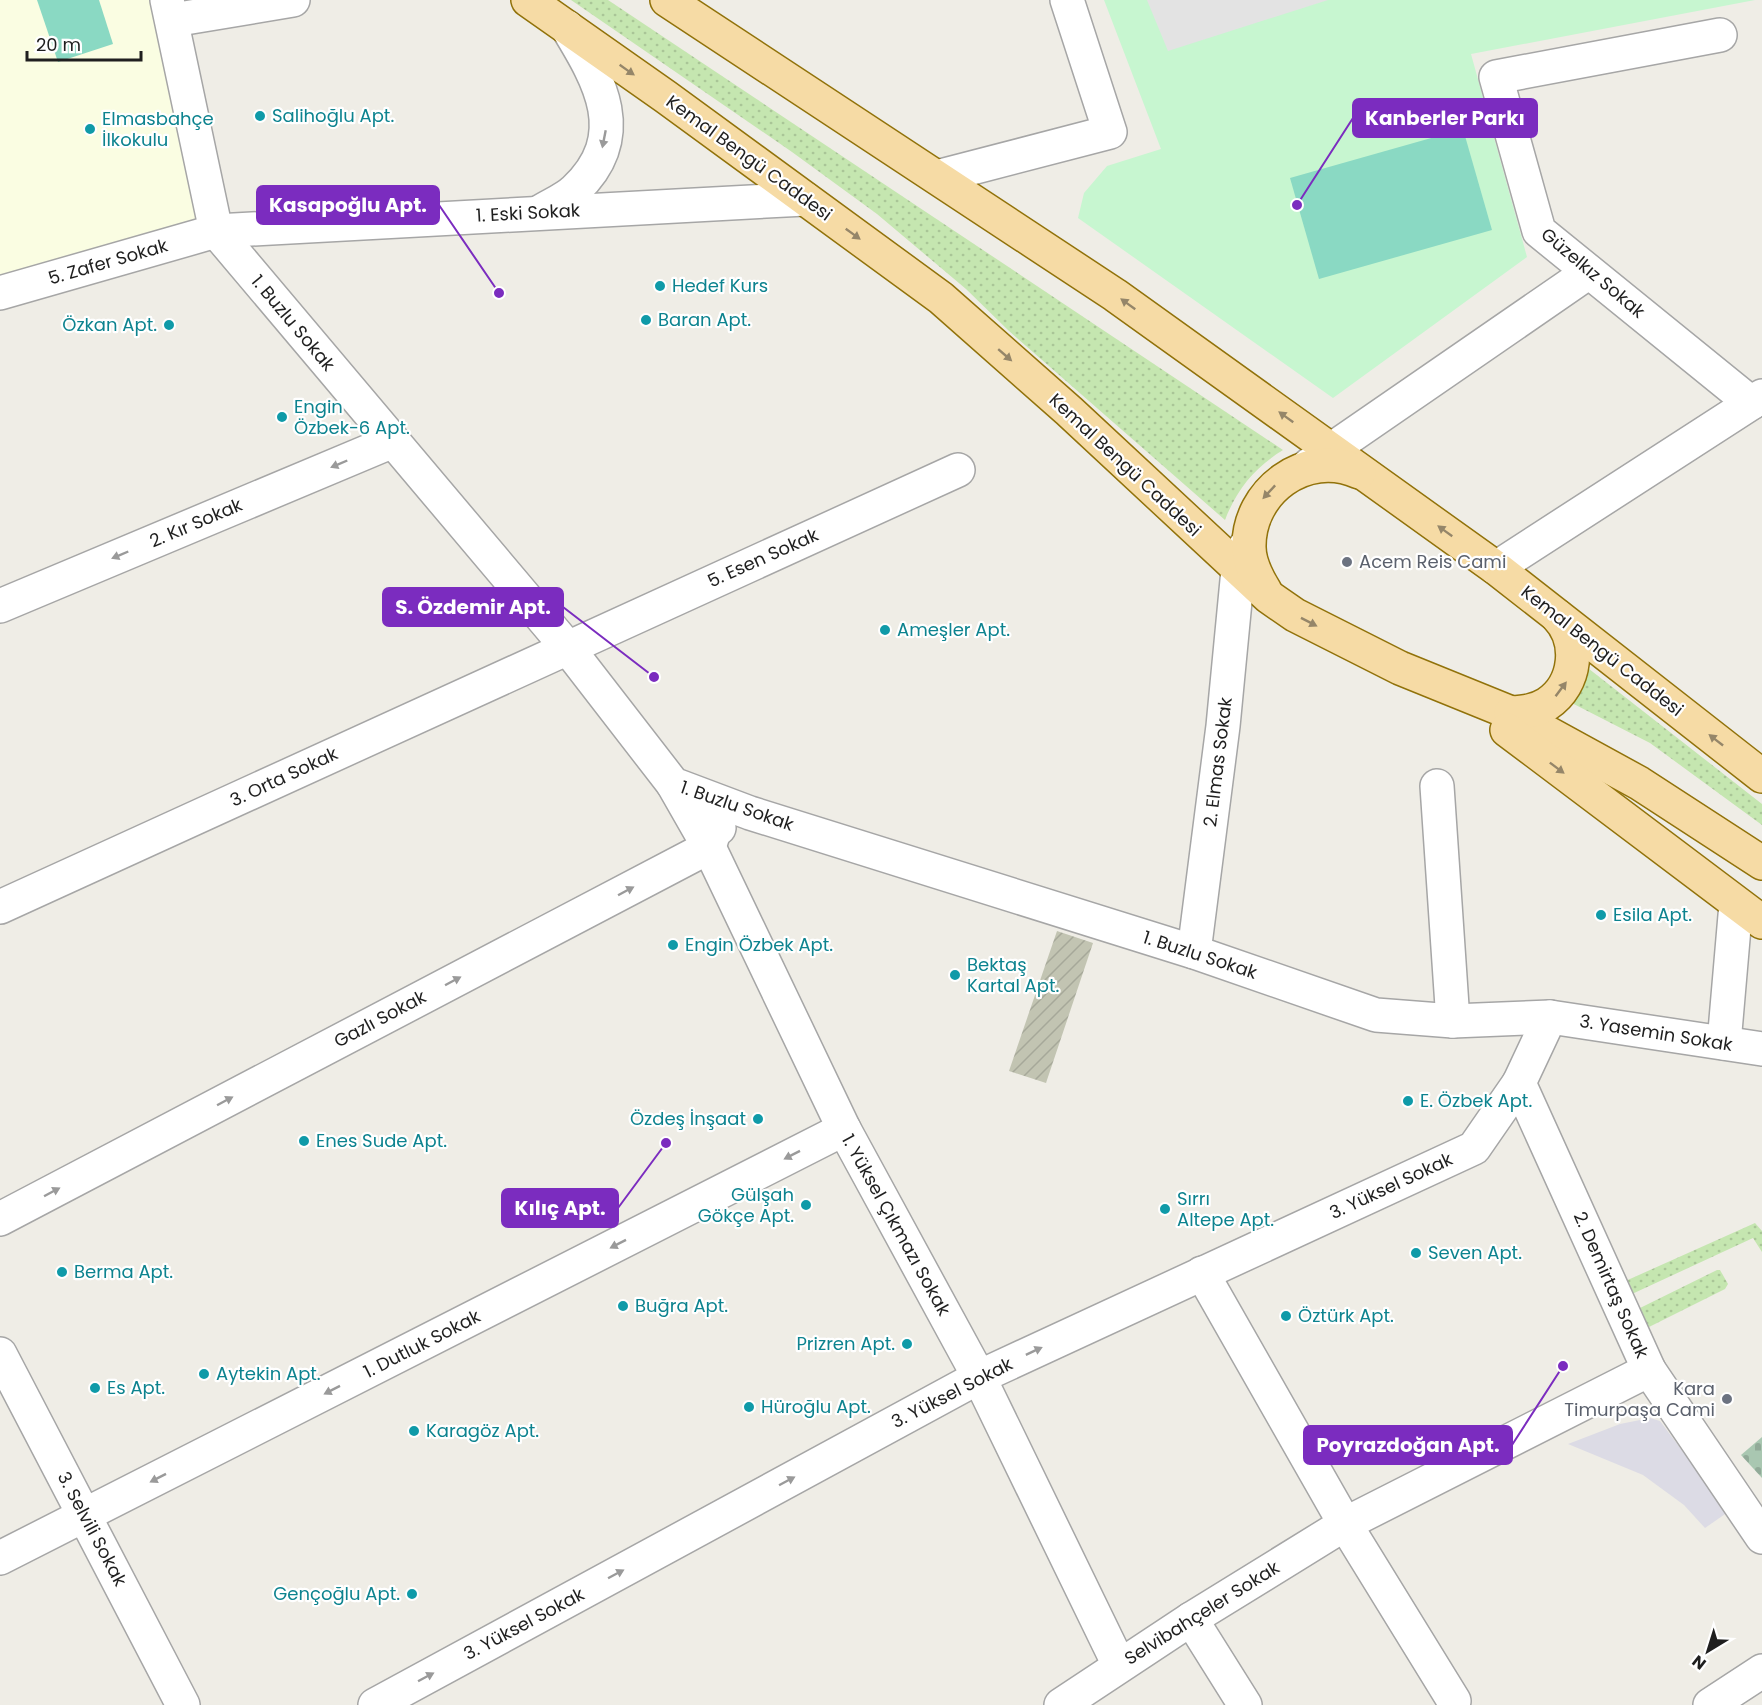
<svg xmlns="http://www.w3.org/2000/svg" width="1762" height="1705" font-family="Poppins,sans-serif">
<defs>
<pattern id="construction-furrows" width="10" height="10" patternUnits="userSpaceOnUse" patternTransform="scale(1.5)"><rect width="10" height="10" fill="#c2c4b2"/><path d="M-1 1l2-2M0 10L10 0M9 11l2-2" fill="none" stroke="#a6a899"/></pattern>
<pattern id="grass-dots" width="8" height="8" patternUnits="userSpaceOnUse" patternTransform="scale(1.5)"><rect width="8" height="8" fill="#c5e6b0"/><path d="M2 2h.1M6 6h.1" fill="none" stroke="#a9c597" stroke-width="1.8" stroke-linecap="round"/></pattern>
<pattern id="cemetery-stones" width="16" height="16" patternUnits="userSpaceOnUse" patternTransform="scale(1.5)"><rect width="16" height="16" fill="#a9c7b1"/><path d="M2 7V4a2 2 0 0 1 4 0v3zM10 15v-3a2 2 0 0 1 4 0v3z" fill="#91aa98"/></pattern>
</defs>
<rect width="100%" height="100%" fill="#efede6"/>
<path fill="#fafde2" d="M0 0H154L212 216 0 277Z"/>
<path fill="url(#construction-furrows)" d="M1057 931 1093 943 1046 1083 1009 1071Z"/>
<g fill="url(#grass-dots)">
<path d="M571 0H608L1283 450C1254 468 1237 489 1225 520L1009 331 966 289 877 214 792 152Z"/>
<path d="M1584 665 1762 804V825L1650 743 1562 698Z"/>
<path d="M1755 1223 1762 1231V1252L1753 1238 1632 1294 1621 1283Z"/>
<path d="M1717 1270H1720L1728 1284 1725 1289 1647 1328 1638 1309Z"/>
</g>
<path fill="url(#cemetery-stones)" d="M1762 1437V1478L1741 1455Z"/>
<path fill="#c7f6d0" d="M1104 0H1755L1471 54 1527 257 1333 398 1078 218 1084 193 1107 166 1161 149Z"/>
<g fill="#8ad9c3">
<path d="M37 0H99L113 44 58 62Z"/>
<path d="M1463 129 1492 230 1319 279 1290 178Z"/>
</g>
<path fill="#e3e3e3" d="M1147 0H1328L1168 51Z"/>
<path fill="#dcdbe5" d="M1650 1418 1660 1421 1728 1512 1705 1528 1684 1505 1643 1475 1568 1444 1620 1424Z"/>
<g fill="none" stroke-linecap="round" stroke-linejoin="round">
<defs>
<g id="minor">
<path d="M167 0 216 231 567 647 673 784 750 813 1194 952 1376 1015 1453 1021 1550 1017 1762 1049"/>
<path d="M173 20 293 0"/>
<path d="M1720 35 1496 77 1539 231 1751 403"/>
<path d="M937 177 1110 132 1067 0"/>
<path d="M540 212C551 205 566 199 575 190 632 136 600 81 567 27"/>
<path d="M0 293 216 231 805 199"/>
<path d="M1309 465 1589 272"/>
<path d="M1496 568 1762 396"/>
<path d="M0 606 393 441"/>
<path d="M673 784 709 847 844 1129 979 1377 1119 1665"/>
<path d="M1437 786 1453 1021"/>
<path d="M0 907 958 470"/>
<path d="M1194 952 1223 726 1238 570 1245 547"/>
<path d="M1550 1017 1519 1083 1649 1370 1762 1537"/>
<path d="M1724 1043 1736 904"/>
<path d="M0 1219 709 847 714 832 719 828"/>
<path d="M1202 1273 1345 1524 1454 1701"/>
<path d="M0 1354 183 1705"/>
<path d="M0 1558 844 1129"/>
<path d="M1191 1619 1245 1705"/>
<path d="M375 1705 979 1377 1474 1148 1519 1083"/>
<path d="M1061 1705 1191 1619 1345 1524 1649 1370"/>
<path d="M1710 1705 1762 1671"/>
</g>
<g id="primary">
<path d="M528 0 666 97 941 298 1069 411 1269 597 1295 615 1400 668 1511 713 1639 783 1762 863"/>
<path d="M667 0 1115 295 1496 568 1762 776"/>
<path d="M1265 591C1257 578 1249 563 1249 547 1248 492 1305 448 1359 472"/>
<path d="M1511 713C1524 712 1536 711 1547 704 1577 684 1581 641 1557 616"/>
<path d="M1507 730 1762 922"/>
</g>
</defs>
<use href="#minor" stroke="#a6a6a6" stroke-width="36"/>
<use href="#primary" stroke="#91720a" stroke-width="36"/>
<use href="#minor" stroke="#fff" stroke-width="33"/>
<use href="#primary" stroke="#f6dba5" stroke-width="33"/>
</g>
<defs><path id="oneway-solid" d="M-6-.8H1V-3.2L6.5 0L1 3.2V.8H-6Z" transform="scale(1.5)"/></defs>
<g fill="#958669">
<use href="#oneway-solid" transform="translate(627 70) rotate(35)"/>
<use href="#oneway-solid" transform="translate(853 234) rotate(36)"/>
<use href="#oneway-solid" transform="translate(1128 304) rotate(-144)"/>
<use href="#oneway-solid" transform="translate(1005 355) rotate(41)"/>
<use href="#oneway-solid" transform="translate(1286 417) rotate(-144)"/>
<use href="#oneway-solid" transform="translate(1269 492) rotate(133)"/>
<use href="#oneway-solid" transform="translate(1445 531) rotate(-144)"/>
<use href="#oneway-solid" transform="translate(1309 622) rotate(27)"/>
<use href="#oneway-solid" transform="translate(1561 689) rotate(-53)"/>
<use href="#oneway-solid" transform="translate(1716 740) rotate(-142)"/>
<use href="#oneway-solid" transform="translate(1557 768) rotate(37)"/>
</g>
<g fill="#9a9a9a">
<use href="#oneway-solid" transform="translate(604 139) rotate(101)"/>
<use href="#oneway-solid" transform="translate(339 464) rotate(157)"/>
<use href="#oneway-solid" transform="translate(120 555) rotate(157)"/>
<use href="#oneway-solid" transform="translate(626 891) rotate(-28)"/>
<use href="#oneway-solid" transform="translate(453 981) rotate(-28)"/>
<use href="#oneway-solid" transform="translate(225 1101) rotate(-28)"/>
<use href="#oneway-solid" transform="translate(792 1155) rotate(153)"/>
<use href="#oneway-solid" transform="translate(52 1192) rotate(-28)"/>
<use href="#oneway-solid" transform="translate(618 1244) rotate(153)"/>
<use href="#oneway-solid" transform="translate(1034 1351) rotate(-25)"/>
<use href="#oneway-solid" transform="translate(332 1390) rotate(153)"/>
<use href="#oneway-solid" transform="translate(158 1478) rotate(153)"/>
<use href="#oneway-solid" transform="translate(787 1481) rotate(-28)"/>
<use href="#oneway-solid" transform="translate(616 1574) rotate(-28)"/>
<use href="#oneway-solid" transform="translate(426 1677) rotate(-28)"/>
</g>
<g fill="#0f9aa8" stroke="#fff" stroke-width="2">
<circle cx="260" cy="116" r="6"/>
<circle cx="90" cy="129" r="6"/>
<circle cx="660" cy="286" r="6"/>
<circle cx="646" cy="320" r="6"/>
<circle cx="169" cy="325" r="6"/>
<circle cx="282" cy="417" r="6"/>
<circle cx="885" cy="630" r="6"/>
<circle cx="1601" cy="915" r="6"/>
<circle cx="673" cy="945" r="6"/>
<circle cx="955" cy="975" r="6"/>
<circle cx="1408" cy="1101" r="6"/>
<circle cx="758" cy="1119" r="6"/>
<circle cx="304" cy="1141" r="6"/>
<circle cx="806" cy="1205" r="6"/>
<circle cx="1165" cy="1209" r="6"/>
<circle cx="1416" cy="1253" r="6"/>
<circle cx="62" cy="1272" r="6"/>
<circle cx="623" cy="1306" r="6"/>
<circle cx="1286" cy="1316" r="6"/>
<circle cx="907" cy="1344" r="6"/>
<circle cx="204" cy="1374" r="6"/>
<circle cx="95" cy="1388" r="6"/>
<circle cx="749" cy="1407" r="6"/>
<circle cx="414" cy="1431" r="6"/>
<circle cx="412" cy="1594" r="6"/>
</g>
<g fill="#6b7280" stroke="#fff" stroke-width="2">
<circle cx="1347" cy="562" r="6"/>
<circle cx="1727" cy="1399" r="6"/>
</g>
<g text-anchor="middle" stroke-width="4.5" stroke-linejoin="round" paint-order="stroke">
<g font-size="18" fill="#0d838f" stroke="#fff" text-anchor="start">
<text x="272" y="122">Salihoğlu Apt.</text>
<text x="102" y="125">Elmasbahçe<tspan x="102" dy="21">İlkokulu</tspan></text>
<text x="672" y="292">Hedef Kurs</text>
<text x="658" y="326">Baran Apt.</text>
<text x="157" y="331" text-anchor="end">Özkan Apt.</text>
<text x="294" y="413">Engin<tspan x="294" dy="21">Özbek-6 Apt.</tspan></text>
<text x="897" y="636">Ameşler Apt.</text>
<text x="1613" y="921">Esila Apt.</text>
<text x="685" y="951">Engin Özbek Apt.</text>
<text x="967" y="971">Bektaş<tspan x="967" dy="21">Kartal Apt.</tspan></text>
<text x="1420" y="1107">E. Özbek Apt.</text>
<text x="746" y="1125" text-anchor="end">Özdeş İnşaat</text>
<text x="316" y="1147">Enes Sude Apt.</text>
<text x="794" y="1201" text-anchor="end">Gülşah<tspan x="794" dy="21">Gökçe Apt.</tspan></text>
<text x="1177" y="1205">Sırrı<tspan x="1177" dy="21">Altepe Apt.</tspan></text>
<text x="1428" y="1259">Seven Apt.</text>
<text x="74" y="1278">Berma Apt.</text>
<text x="635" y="1312">Buğra Apt.</text>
<text x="1298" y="1322">Öztürk Apt.</text>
<text x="895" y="1350" text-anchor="end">Prizren Apt.</text>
<text x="216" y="1380">Aytekin Apt.</text>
<text x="107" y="1394">Es Apt.</text>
<text x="761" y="1413">Hüroğlu Apt.</text>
<text x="426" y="1437">Karagöz Apt.</text>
<text x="400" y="1600" text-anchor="end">Gençoğlu Apt.</text>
</g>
<g font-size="18" fill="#1f1f1f" stroke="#fff">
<text transform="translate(749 158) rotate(36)" y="6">Kemal Bengü Caddesi</text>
<text transform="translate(528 213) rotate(-3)" y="6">1. Eski Sokak</text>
<text transform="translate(108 262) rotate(-16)" y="6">5. Zafer Sokak</text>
<text transform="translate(1593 273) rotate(40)" y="6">Güzelkız Sokak</text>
<text transform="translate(293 323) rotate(50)" y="6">1. Buzlu Sokak</text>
<text transform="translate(1125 465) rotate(43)" y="6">Kemal Bengü Caddesi</text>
<text transform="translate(196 523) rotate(-23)" y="6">2. Kır Sokak</text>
<text transform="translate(763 558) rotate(-24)" y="6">5. Esen Sokak</text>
<text transform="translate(1602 651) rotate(38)" y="6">Kemal Bengü Caddesi</text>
<text transform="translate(1218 762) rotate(-83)" y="6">2. Elmas Sokak</text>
<text transform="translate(284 777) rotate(-25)" y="6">3. Orta Sokak</text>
<text transform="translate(737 806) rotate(19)" y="6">1. Buzlu Sokak</text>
<text transform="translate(1200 955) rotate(18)" y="6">1. Buzlu Sokak</text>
<text transform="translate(380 1019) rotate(-28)" y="6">Gazlı Sokak</text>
<text transform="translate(1656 1033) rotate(9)" y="6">3. Yasemin Sokak</text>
<text transform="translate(1391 1186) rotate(-25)" y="6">3. Yüksel Sokak</text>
<text transform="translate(896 1225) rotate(61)" y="6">1. Yüksel Çıkmazı Sokak</text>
<text transform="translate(1611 1285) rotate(66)" y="6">2. Demirtaş Sokak</text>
<text transform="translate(422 1344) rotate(-27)" y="6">1. Dutluk Sokak</text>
<text transform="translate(952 1393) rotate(-27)" y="6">3. Yüksel Sokak</text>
<text transform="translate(92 1529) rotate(62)" y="6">3. Selvili Sokak</text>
<text transform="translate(1202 1613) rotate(-32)" y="6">Selvibahçeler Sokak</text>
<text transform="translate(524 1624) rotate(-28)" y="6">3. Yüksel Sokak</text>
</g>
<g font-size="18" fill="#5b616d" stroke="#fff" text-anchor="start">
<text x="1359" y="568">Acem Reis Cami</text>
<text x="1715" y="1395" text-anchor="end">Kara<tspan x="1715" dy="21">Timurpaşa Cami</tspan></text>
</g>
</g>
<path fill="none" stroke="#7b2cbf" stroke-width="2" d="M1297 205L1353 118M499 293L439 205M654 677L563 607M666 1143L618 1208M1563 1366L1512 1445"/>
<g fill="#7b2cbf" stroke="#fff" stroke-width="2">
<circle cx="1297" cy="205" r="6"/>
<circle cx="499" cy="293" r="6"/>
<circle cx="654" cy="677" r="6"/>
<circle cx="666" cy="1143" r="6"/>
<circle cx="1563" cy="1366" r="6"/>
</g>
<g fill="#7b2cbf" stroke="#7b2cbf" stroke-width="2">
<rect x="1353" y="99" width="184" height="38" rx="6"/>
<rect x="257" y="186" width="182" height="38" rx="6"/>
<rect x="383" y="588" width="180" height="38" rx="6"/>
<rect x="502" y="1189" width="116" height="38" rx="6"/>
<rect x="1304" y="1426" width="208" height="38" rx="6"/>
</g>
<g font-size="20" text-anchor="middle" font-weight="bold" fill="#fff">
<text x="1445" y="125">Kanberler Parkı</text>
<text x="348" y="212">Kasapoğlu Apt.</text>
<text x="473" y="614">S. Özdemir Apt.</text>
<text x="560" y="1215">Kılıç Apt.</text>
<text x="1408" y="1452">Poyrazdoğan Apt.</text>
</g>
<g transform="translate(1708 1651) rotate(218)" stroke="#ffffff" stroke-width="4.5" paint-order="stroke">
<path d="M0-4.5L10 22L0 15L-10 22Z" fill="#1f1f1f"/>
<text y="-9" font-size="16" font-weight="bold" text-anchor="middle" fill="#1f1f1f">N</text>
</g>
<path d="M27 51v9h114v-9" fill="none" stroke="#1f1f1f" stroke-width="3"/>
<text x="36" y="51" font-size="18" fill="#1f1f1f" stroke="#ffffff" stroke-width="4.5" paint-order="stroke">20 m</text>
</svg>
